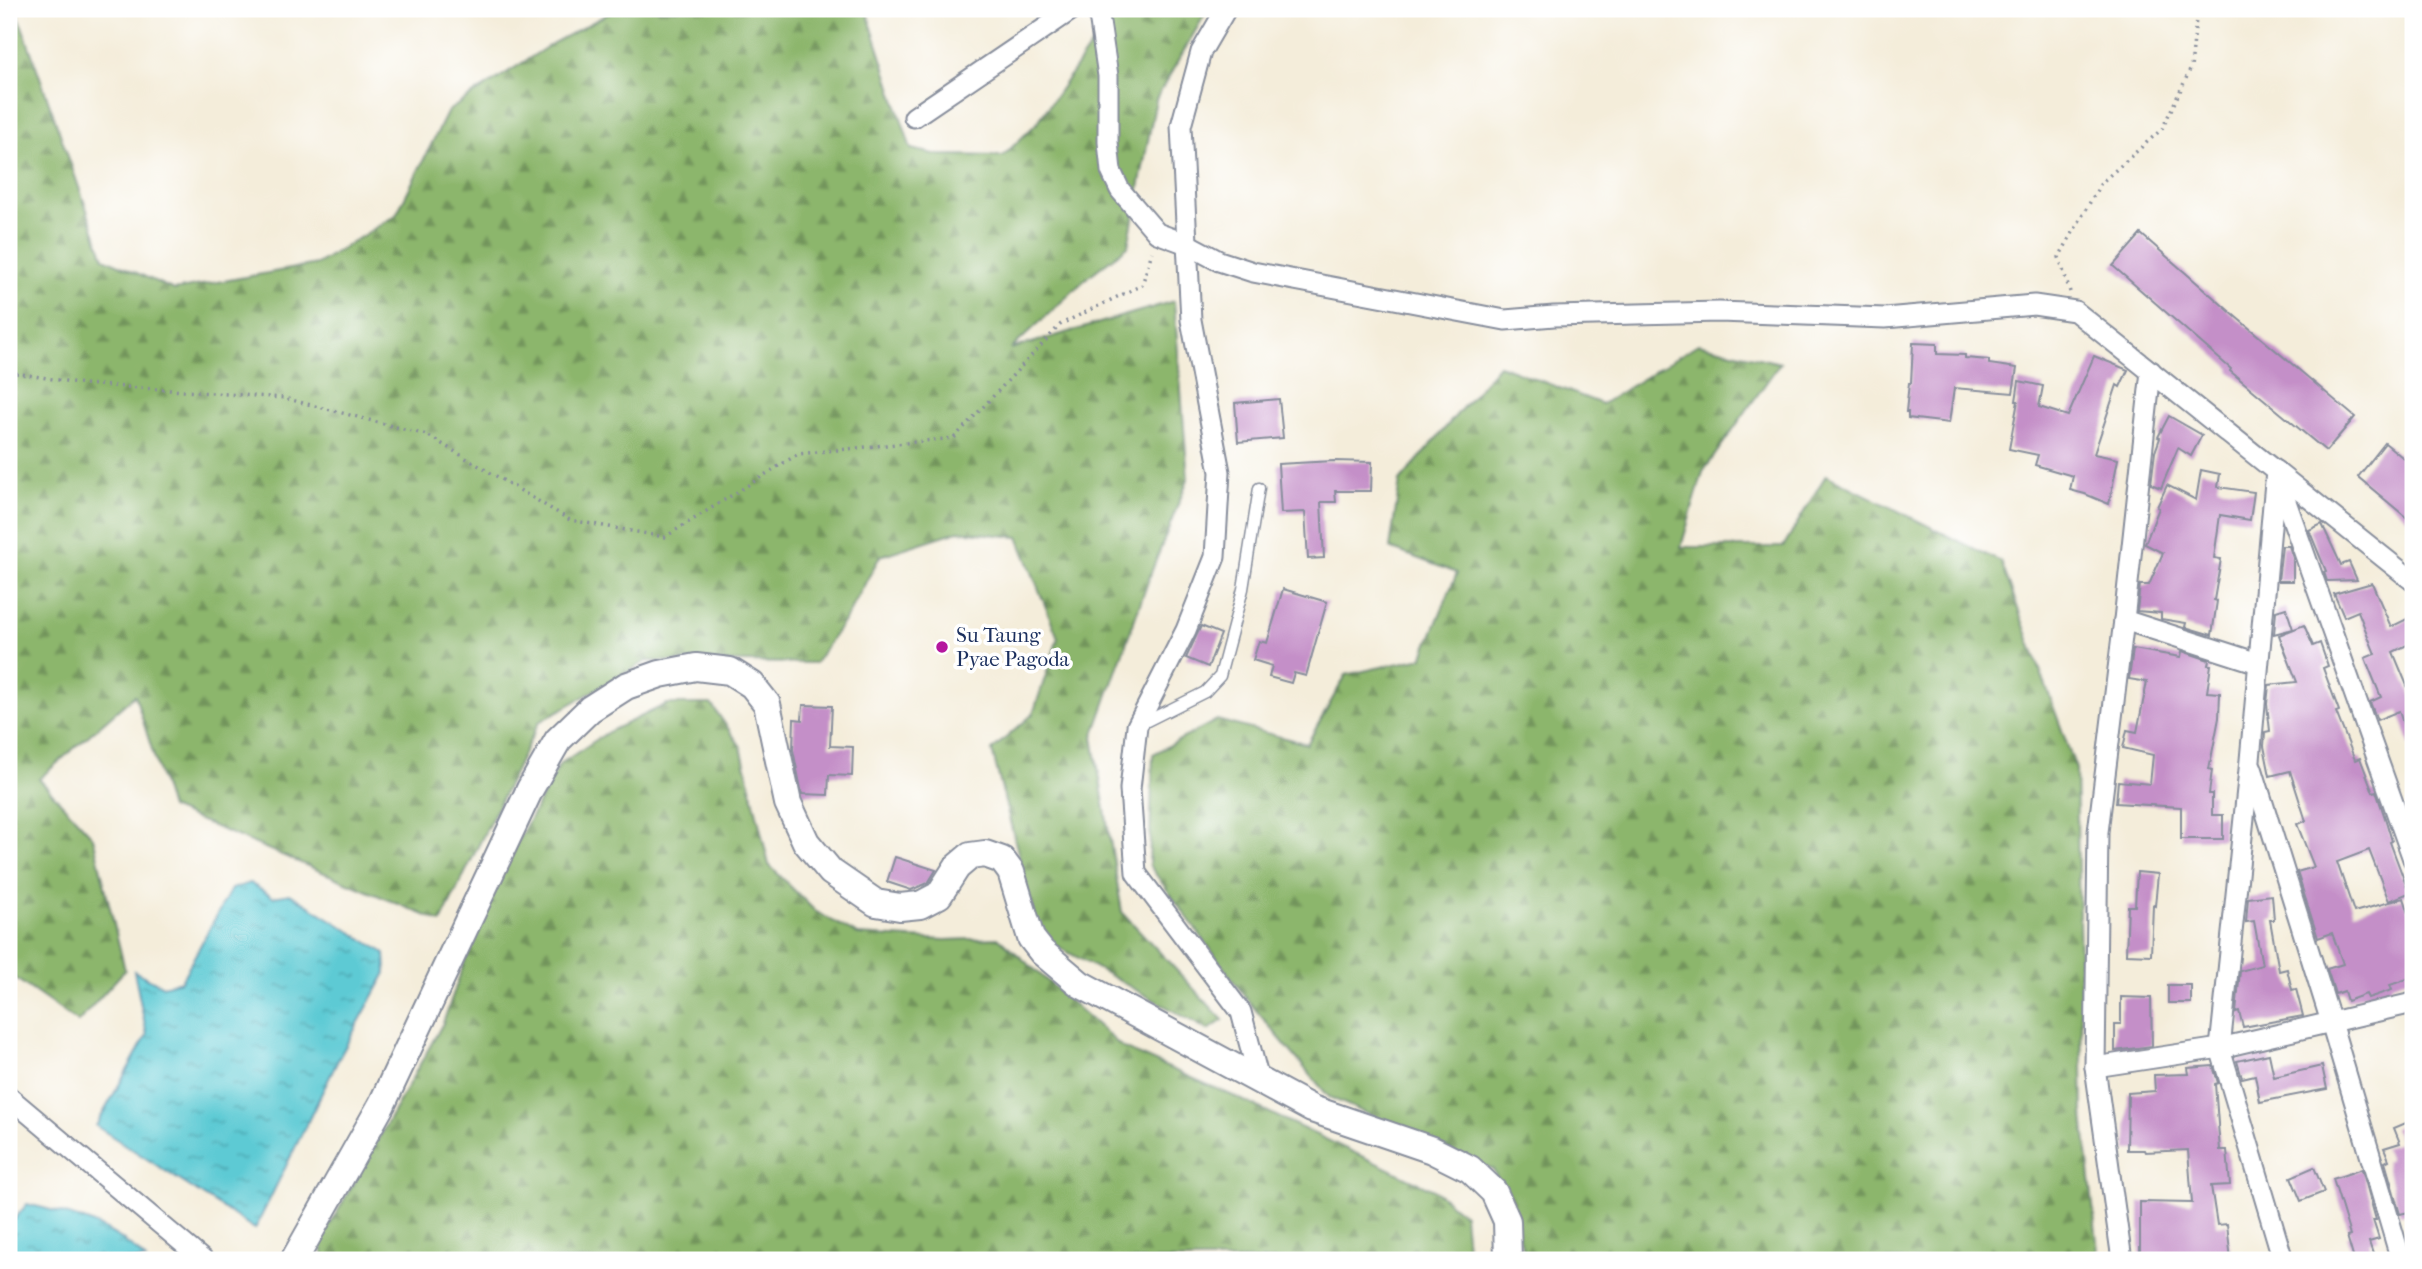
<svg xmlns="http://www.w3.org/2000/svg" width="2422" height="1269" font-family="'IM FELL French Canon',serif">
<defs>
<pattern id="forest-firs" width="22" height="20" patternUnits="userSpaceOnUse" patternTransform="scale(1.75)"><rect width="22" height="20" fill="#8cb66c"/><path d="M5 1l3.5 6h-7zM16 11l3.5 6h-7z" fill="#72945c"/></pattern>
<pattern id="water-ripples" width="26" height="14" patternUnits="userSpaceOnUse" patternTransform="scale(1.75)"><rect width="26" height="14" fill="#5dcad4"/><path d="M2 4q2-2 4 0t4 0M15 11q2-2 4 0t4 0" fill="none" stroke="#4ca4af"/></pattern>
</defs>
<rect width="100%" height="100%" fill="#fff"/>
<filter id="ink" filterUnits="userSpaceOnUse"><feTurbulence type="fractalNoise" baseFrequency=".0143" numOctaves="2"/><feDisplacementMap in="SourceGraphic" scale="14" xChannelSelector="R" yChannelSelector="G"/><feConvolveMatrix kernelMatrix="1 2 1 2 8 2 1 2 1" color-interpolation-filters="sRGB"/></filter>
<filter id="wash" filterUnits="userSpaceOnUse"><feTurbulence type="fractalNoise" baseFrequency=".00686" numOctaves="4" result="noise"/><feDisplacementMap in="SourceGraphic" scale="28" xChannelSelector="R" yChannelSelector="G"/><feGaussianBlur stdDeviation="1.57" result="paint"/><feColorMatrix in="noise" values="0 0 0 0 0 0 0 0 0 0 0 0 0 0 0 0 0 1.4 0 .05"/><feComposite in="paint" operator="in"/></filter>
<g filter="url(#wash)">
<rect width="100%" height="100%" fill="#f4edda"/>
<g fill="url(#forest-firs)" stroke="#547265" stroke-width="2">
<path d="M617 9H866L911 149 939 155 1003 156 1037 123 1116 9H1208L1156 99 1128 246 1089 276 1011 349 1174 301 1188 479 1151 573 1093 737 1122 912 1223 1020 1208 1030 1039 936 992 750 1033 714 1058 638 1018 537 958 531 880 556 848 615 815 663 647 661 539 722 441 922 170 808 135 695 39 779 93 837 125 970 78 1022 9 974V26L17 12 104 258 174 290 317 264 396 215 448 111 553 43Z"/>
<path d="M1698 344 1780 363 1703 472 1681 547H1783L1826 475 2001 562 2076 769 2083 1116 2099 1260H1523L1525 1253 1493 1169 1329 1097 1249 1002 1149 865 1153 754 1217 720 1307 744 1346 675 1422 658 1457 573 1390 548 1400 481 1499 365 1602 404Z"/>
<path d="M667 704H711L741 747 769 865 815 911 858 935 945 940 999 938 1123 1048 1240 1099 1434 1190 1464 1215 1468 1260H324L321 1241 443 1023 489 893 560 764 608 732Z"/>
</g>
<g fill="url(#water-ripples)" stroke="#3c7c99" stroke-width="2">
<path d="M250 883 273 897 290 894 385 953 386 973 339 1058 255 1229 96 1126 147 1035 134 971 163 986 181 981 231 889Z"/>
<path d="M27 1204C73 1215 113 1225 146 1260H9V1226Z"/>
</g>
<g id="blocks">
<g fill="#c48fc8">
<path d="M2141 234 2236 317 2355 417 2326 451 2230 371 2231 369 2113 266Z"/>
<path d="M1913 343 1937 344V354L1965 355V358L1989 360V364L2017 368 2013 393 1954 388 1949 423 1908 418V412H1906L1909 383H1911Z"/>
<path d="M2094 356 2128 370 2120 387 2117 385 2094 454 2118 459 2109 504 2085 494 2070 490 2073 476 2035 465 2038 455 2009 449 2018 401H2016L2019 381 2043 386 2039 407 2068 416Z"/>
<path d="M1279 399 1283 438 1238 442 1235 403Z"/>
<path d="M2169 416 2202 435 2191 456 2178 448 2161 488 2151 484 2155 452 2160 438 2158 437Z"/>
<path d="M2385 443 2413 466V523L2358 477Z"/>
<path d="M1334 461 1372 462 1371 491H1335L1336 502H1321L1324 558 1308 559 1305 512 1281 513 1278 464Z"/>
<path d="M2201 470 2220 474 2218 487 2254 492 2250 520 2220 515 2214 558 2221 559 2214 600 2217 601 2212 635 2185 627 2186 623 2161 619V613L2137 611 2140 585H2149L2163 553 2145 544 2159 508 2157 507 2167 485 2196 500Z"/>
<path d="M2322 524 2341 565 2349 562 2357 580 2327 581 2324 572 2326 571 2309 530Z"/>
<path d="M2282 546H2289L2293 558V581H2278Z"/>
<path d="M2372 583 2391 627 2413 616V642L2393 652 2413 700V745L2410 746 2399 711 2377 720 2370 702 2381 697 2365 658 2375 654 2358 611 2344 617 2334 594Z"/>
<path d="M1283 589 1327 602 1306 676 1294 673 1291 683 1269 677 1272 666 1253 660 1259 641 1267 643Z"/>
<path d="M2286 608 2293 629 2274 634 2276 611Z"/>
<path d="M2304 625 2313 646 2320 643 2328 666 2323 668 2339 711 2336 712 2355 760 2360 758 2373 792 2376 791 2386 821 2392 841 2390 842 2409 893 2389 901 2369 850 2337 862 2354 912 2404 898 2413 926V977L2390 985 2392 990 2368 998 2366 994 2347 1001 2344 991 2335 994 2327 969 2343 964 2332 933 2318 938 2297 872 2314 867 2297 824 2306 821 2290 771 2270 776 2264 746 2265 732 2270 731 2267 704 2269 685 2297 682 2279 635Z"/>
<path d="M1201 626 1221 634 1208 667 1186 658Z"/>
<path d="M2133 649 2181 657 2182 651 2209 660 2208 665H2211L2207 692 2220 693 2219 718 2209 769 2212 770 2209 794H2212V815H2223V839H2181V807L2116 803 2118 781 2150 784 2153 755 2123 748 2127 730 2137 732 2147 682 2129 679Z"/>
<path d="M803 705 832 706 830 746 853 747 852 776 829 775 828 795 802 794 793 750 794 719 802 720Z"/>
<path d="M895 857 936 870 928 883 911 890 887 882Z"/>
<path d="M2137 872 2158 874 2155 906 2153 905 2151 955 2126 954 2128 906H2135Z"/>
<path d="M2272 895 2274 920H2270L2279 971 2287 969 2292 990 2296 989 2303 1016 2243 1027 2239 1011 2236 1012 2240 971 2262 965 2254 921 2246 922 2248 898Z"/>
<rect x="2168" y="985" width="23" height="18"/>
<path d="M2121 997 2151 998 2152 1046 2115 1051V1024H2121Z"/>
<path d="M2269 1054 2274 1077 2322 1066 2327 1089 2260 1102 2255 1075 2242 1078 2237 1061Z"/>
<path d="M2213 1066 2218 1083 2215 1084 2220 1150H2227L2230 1185 2211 1186 2217 1225 2227 1224 2231 1260H2140V1202L2192 1203 2188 1150 2145 1152 2144 1150H2127L2128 1093 2155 1091 2154 1075 2189 1074 2188 1068Z"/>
<path d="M2413 1120V1211L2400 1214 2385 1162 2389 1160 2384 1148 2400 1143 2394 1128Z"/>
<path d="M2314 1167 2324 1192 2301 1201 2291 1177Z"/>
<path d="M2362 1169 2376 1220H2373L2379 1239 2369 1242 2375 1260H2354L2347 1236 2350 1235 2333 1179Z"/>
</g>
</g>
</g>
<g filter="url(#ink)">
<use href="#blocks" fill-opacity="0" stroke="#888e9c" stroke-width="2"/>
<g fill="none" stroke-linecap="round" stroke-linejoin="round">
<defs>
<path id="service" d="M1141 724 1205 692 1220 676 1243 589 1259 488"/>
<g id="minor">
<path d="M1098 9 1108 76V142L1111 171 1120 190 1157 233 1187 244 1219 261 1253 272 1505 320 1554 316 1719 312 1885 318 2034 305 2075 311 2413 581"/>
<path d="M1226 9 1201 52 1181 126 1191 320 1220 472 1215 557 1186 630 1137 726 1130 789 1136 873 1241 1012 1259 1080"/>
<path d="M914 117 1073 9"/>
<path d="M2276 471 2250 760 2220 1048 2283 1260"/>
<path d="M2278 479 2413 859"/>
<path d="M2124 620 2258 663"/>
<path d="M2252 768 2331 1022 2401 1260"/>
<path d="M2095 1067 2220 1048 2413 1003"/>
<path d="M9 1097 203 1260"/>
<path d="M2122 1260 2095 1067 2098 832 2124 620 2151 371"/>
</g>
<path id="secondary" d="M294 1260 382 1104 530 789 558 740 590 709 626 686 660 674 696 667 730 671 752 685 767 704 788 803 806 842 831 872 876 903 900 907 920 905 939 895 957 867 970 856 985 854 1002 860 1011 872 1031 938 1042 952 1080 984 1312 1109 1432 1150 1470 1169 1494 1192 1507 1221 1508 1260"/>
</defs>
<use href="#service" stroke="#888e9c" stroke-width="13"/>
<use href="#minor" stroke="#888e9c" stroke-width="23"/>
<use href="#secondary" stroke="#888e9c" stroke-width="30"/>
<g stroke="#888e9c" stroke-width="3.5" stroke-dasharray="2 5" stroke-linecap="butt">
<path d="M2070 292 2059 257 2101 183 2162 129 2191 68 2197 9"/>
<path d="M9 372 84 384 284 398 427 435 570 520 665 537 798 454 954 438 1061 324 1142 285 1152 252"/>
</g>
<use href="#service" stroke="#fff" stroke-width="10"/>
<use href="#minor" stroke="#fff" stroke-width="19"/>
<use href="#secondary" stroke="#fff" stroke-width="26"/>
</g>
</g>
<circle fill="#b5179e" stroke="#fff" stroke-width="2.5" cx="942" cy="647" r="7"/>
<g text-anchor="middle" stroke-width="7" stroke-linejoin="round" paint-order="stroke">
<g font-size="21" fill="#1b2f5e" stroke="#fff" text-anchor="start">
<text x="956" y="642">Su Taung<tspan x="956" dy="24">Pyae Pagoda</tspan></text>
</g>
</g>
<rect width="2422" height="1269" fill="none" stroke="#fff" stroke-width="35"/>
</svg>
